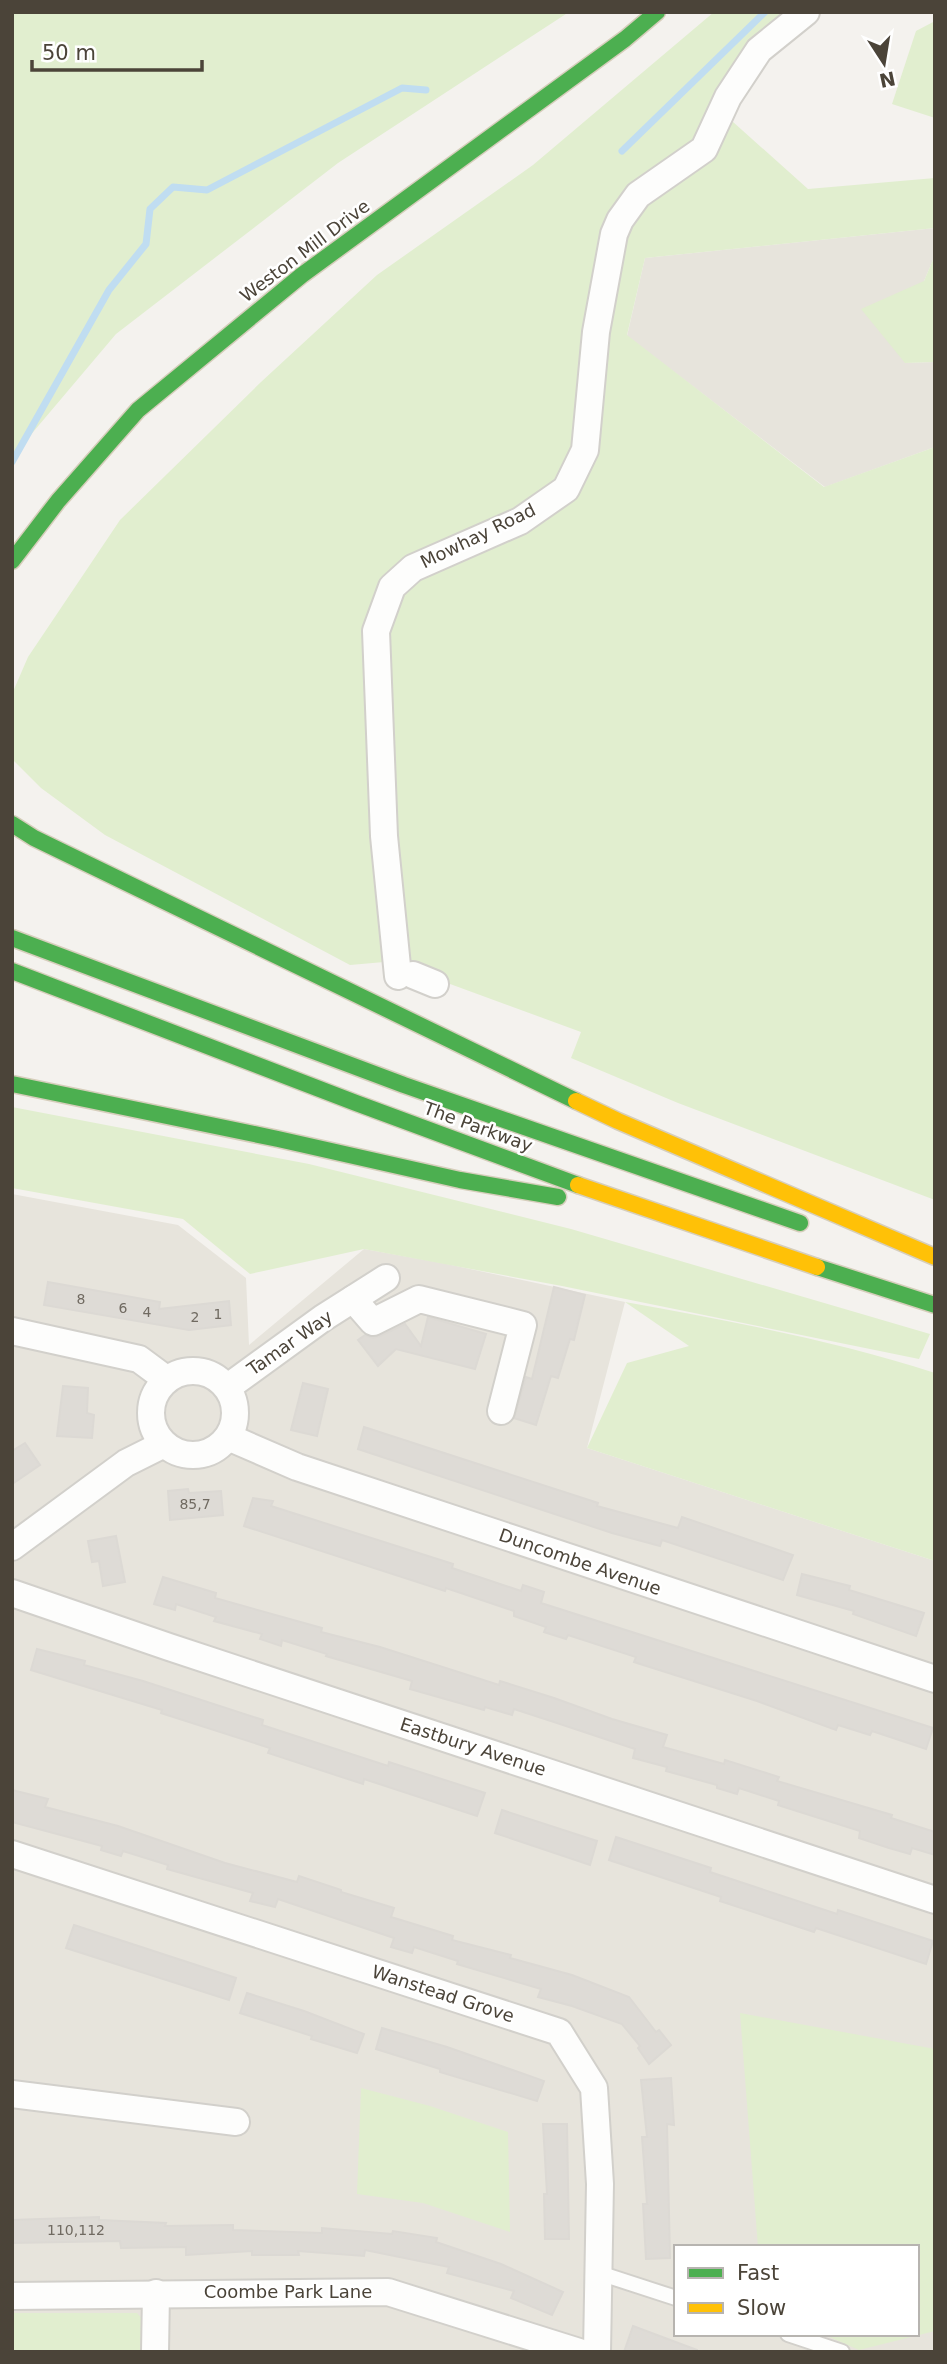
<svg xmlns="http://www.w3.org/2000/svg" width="947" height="2364" font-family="'DejaVu Sans',sans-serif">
<rect width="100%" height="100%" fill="#f4f2ee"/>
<g fill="#e7e4dc" fill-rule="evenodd">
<path d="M935 228V255L924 281 905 363 935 362V447L825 487 627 336 645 258Z"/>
<path d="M12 1194 178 1225 246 1278 249 1345 364 1249 442 1263 625 1302 587 1448 935 1561V2352H12ZM676 2247H917V2334H676Z"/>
</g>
<g fill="#e1eecf">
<path d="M12 12H569L338 163 116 334 12 457Z"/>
<path d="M714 12H805L713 104 808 189 935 178V228L645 258 627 335 824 487 935 447V1200L678 1103 571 1058 581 1032 412 970 407 960 350 965 105 835 41 788 12 759V694L28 657 120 520 261 382 377 275 533 165Z"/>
<path d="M935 21V118L892 104 916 31Z"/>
<path d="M935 255V362L905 363 861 309 924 281Z"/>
<path d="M12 1107 309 1164 571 1229 930 1334 919 1359 562 1286 364 1249 250 1274 183 1219 12 1188Z"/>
<path d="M625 1302C729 1321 834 1340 935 1373V1561L587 1448 627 1363 689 1346Z"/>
<path d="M740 2013 935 2049V2331L859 2350 823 2334H917V2247H758Z"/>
<path d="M361 2088 430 2106 508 2132 510 2232 423 2203 357 2194Z"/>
<path d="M12 2313H137L146 2323V2352H12Z"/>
</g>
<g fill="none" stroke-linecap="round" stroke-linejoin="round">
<g stroke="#c0ddf1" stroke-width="7">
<path d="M622 151 765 12"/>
<path d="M12 462 109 290 146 244 150 209 173 187 207 190 402 88 426 90"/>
</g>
</g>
<g fill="#dedbd6" stroke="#dcd9d4" stroke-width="2">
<path d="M48 1282 160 1302 159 1309 229 1301 231 1325 189 1330 44 1305Z"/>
<path d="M554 1287 585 1295 574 1340 570 1339 558 1378 551 1376 536 1425 514 1418 526 1377 532 1379Z"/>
<path d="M428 1317 486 1334 475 1369 396 1349 378 1366 358 1340 365 1335 373 1338 380 1336 405 1324 421 1346Z"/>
<path d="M303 1383 328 1389 317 1436 291 1430Z"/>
<path d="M63 1386 88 1388 87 1413 94 1415 92 1438 57 1436Z"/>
<path d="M364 1427 598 1503 597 1506 678 1528 682 1517 793 1555 783 1580 662 1540 660 1546 612 1533 358 1449Z"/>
<path d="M25 1443 40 1465 12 1484V1451Z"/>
<path d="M188 1489 189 1493 221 1491 223 1515 170 1520 168 1491Z"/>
<path d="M253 1498 273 1501 271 1506 453 1564 452 1568 521 1591 523 1585 544 1592 541 1603 933 1728 926 1749 872 1731 870 1735 838 1725 836 1730 757 1701 634 1662 636 1657 568 1635 566 1639 544 1632 546 1627 514 1616V1611L446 1588 445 1591 244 1526Z"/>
<path d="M116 1536 125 1582 103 1586 99 1561 92 1562 88 1541Z"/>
<path d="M802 1574 850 1586 849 1590 924 1613 916 1636 853 1614 854 1611 797 1595Z"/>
<path d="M163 1577 216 1593 215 1598 322 1628 321 1632 380 1647 499 1685 500 1681 554 1698 612 1719 667 1735 663 1747 724 1764 725 1760 779 1777 777 1781 892 1815 891 1818 935 1832V1855L912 1848 910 1854 889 1848 859 1838 860 1831 778 1805 779 1801 739 1788 737 1794 717 1788V1785L666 1771 667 1767 633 1758 635 1749 554 1722 514 1709 512 1715 485 1707 484 1710 410 1689 412 1681 326 1656 327 1654 282 1640 281 1646 260 1639 262 1634 214 1621 216 1617 176 1604 175 1610 154 1604Z"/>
<path d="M37 1649 85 1661 84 1665 143 1681 263 1720 262 1725 388 1766 389 1762 485 1793 477 1816 364 1779 363 1784 268 1753 270 1748 161 1713 162 1710 31 1670Z"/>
<path d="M12 1790 48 1799 45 1807 118 1826 225 1863 297 1882 299 1876 341 1890V1892L394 1908 391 1917 453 1936 452 1940 511 1955 510 1958 572 1975 629 1997 656 2032 659 2030 671 2045 649 2064 638 2048 640 2046 622 2024 572 2006 538 1997 541 1989 457 1964 458 1961 414 1947 412 1953 391 1947 394 1938 278 1899 275 1907 250 1901 253 1893 167 1869 168 1865 123 1851 121 1856 101 1850 102 1846 12 1822Z"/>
<path d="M502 1810 597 1841 590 1865 495 1833Z"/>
<path d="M616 1837 711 1868 710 1872 837 1914 838 1910 933 1941 926 1964 816 1928 814 1932 720 1901 721 1897 609 1860Z"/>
<path d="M74 1925 236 1978 229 2000 66 1948Z"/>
<path d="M247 1993 304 2011 364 2034 357 2053 311 2039 312 2036 240 2013Z"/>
<path d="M382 2028 447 2047 544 2081 537 2101 440 2072V2069L376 2049Z"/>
<path d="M671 2078 674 2125 667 2124 670 2258 646 2259 643 2204H647L642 2137H647L641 2080Z"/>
<path d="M543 2124H567L569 2239H545L544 2194H547Z"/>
<path d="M99 2217V2220L166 2223 165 2226 233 2225V2230L322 2233V2228L392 2234 393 2231 437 2238 436 2242 501 2264 563 2292 552 2315 511 2298 514 2291 447 2273 449 2267 365 2250 364 2256 298 2251 299 2255H252V2251L186 2255V2247L121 2248 120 2241 12 2243V2220Z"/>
<path d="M633 2326 697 2350V2352H624Z"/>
</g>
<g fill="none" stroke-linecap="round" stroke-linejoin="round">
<defs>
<g id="lane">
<path d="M599 2273 676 2298"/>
<path d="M788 2334 842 2352"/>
</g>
<g id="street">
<path d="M413 975 435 984"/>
<path d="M398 976 384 836 376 631 392 587 413 568 520 521 566 489 585 450 596 332 614 234 620 220 638 195 704 149 728 97 759 50 806 12"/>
<path d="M353 1299 373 1322 419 1299 523 1325 501 1411"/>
<path d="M12 1331 139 1359 166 1379"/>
<circle cx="193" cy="1413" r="42"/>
<path d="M228 1387 323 1318 386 1278"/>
<path d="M228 1437 297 1467 935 1679"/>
<path d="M12 1547 126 1463 164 1444"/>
<path d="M12 1593 169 1647 935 1900"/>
<path d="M12 1854 559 2032 594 2088 600 2184 597 2352"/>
<path d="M12 2094 236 2122"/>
<path d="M12 2296 388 2292 579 2352"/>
<path d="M155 2352 156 2293"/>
</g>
<g id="fast">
<path d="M12 561 58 501 138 410 302 275 625 39 657 12"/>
<path d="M12 824 34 838 576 1101"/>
<path d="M12 938 404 1085 800 1223"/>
<path d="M12 971 356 1103 578 1185"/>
<path d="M12 1084 278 1139 460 1180 558 1197"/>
<path d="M817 1267 935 1305"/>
</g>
<g id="slow">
<path d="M576 1101 618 1121 935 1257"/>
<path d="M578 1185 817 1267"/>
</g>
</defs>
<use href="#lane" stroke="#d2d0cb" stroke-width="18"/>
<use href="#street" stroke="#d2d0cb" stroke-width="30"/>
<use href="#fast" stroke="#d6cebb" stroke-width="19"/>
<use href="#slow" stroke="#d6cebb" stroke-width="19"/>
<use href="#lane" stroke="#fdfdfc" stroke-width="14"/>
<use href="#street" stroke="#fdfdfc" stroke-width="26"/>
<use href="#fast" stroke="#4caf50" stroke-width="16"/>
<use href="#slow" stroke="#ffc107" stroke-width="16"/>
</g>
<g text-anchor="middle" stroke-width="5" stroke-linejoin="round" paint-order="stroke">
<g font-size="14" fill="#706a61">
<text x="81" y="1304">8</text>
<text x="123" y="1313">6</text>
<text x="147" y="1317">4</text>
<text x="218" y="1319">1</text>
<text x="195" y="1322">2</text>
<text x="195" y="1509">85,7</text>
<text x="76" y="2235">110,112</text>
</g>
<g font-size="18" fill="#4b4439" stroke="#fff">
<text transform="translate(305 251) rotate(-37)" y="6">Weston Mill Drive</text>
<text transform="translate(478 536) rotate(-26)" y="6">Mowhay Road</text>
<text transform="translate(478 1127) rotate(20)" y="6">The Parkway</text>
<text transform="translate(290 1343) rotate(-35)" y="6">Tamar Way</text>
<text transform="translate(580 1562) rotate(19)" y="6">Duncombe Avenue</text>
<text transform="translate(473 1747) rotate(18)" y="6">Eastbury Avenue</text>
<text transform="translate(443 1994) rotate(18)" y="6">Wanstead Grove</text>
<text x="288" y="2298">Coombe Park Lane</text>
</g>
</g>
<rect width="947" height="2364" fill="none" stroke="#4b4439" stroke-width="28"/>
<rect x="674" y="2245" width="245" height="91" fill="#ffffff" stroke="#b7b4b0" stroke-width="2"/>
<rect x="688" y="2268" width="35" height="10" fill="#4caf50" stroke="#b7b4b0" stroke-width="2"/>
<text x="737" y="2280" font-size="21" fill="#4b4439">Fast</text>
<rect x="688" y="2303" width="35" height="10" fill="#ffc107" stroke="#b7b4b0" stroke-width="2"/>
<text x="737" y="2315" font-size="21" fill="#4b4439">Slow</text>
<g transform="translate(884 63) rotate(168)" stroke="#ffffff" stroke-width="5" paint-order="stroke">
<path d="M0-5L12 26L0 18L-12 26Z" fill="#4b4439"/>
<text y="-10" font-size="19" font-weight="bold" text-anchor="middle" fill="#4b4439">N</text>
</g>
<path d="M32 60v10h170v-10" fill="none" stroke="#4b4439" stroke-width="3.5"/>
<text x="42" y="60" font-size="21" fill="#4b4439" stroke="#ffffff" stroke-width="5" paint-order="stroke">50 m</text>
</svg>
